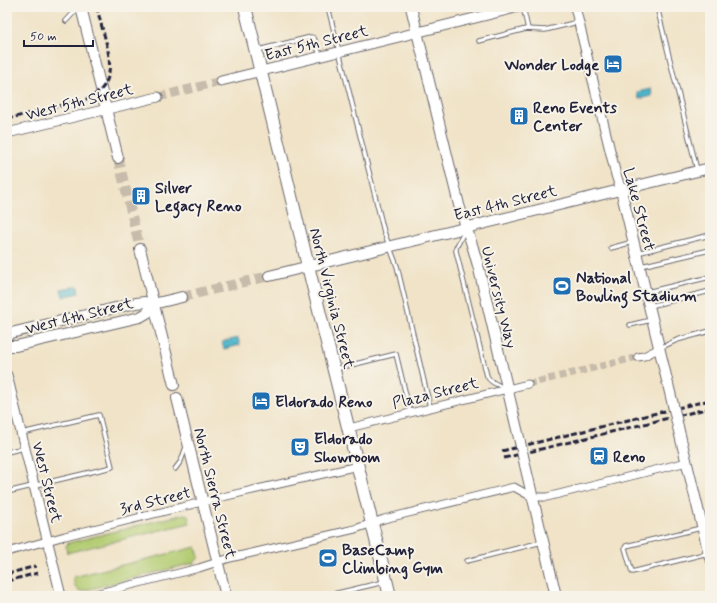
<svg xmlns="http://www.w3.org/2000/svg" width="717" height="603" font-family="Mynerve,sans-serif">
<rect width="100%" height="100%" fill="#f7f3e8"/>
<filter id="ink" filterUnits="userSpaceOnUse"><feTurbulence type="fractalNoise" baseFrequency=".025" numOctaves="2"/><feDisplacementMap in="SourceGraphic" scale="8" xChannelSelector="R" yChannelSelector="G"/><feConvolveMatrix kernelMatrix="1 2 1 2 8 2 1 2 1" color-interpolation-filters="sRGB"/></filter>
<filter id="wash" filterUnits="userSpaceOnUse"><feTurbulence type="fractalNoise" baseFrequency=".012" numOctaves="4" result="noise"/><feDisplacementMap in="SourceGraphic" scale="16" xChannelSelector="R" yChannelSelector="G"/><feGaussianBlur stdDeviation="0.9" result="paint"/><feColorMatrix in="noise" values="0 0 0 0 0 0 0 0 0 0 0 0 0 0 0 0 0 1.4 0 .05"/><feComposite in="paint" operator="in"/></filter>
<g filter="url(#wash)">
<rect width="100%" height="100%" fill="#f0e3c7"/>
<g fill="#b3cc72" stroke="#6a7756">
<path d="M184 514 188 515 190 523 67 553 66 546 68 543Z"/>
<path d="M196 547 199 557 194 563 82 591 78 590 75 586 73 577Z"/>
</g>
<g fill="#4bb5c9" stroke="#366c82">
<path d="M651 89 652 96 639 99 637 92Z"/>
<path d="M78 286 79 293 63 297 61 289Z"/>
<path d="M238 338 240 345 224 349 222 342Z"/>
</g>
</g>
<g filter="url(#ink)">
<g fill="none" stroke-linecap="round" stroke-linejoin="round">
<path stroke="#c7bcab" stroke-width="7" stroke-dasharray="7 3.5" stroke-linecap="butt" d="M528 384 638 357"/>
<path stroke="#c7bcab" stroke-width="9" stroke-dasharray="9 4.5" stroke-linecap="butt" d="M158 97 221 81"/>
<g stroke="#c7bcab" stroke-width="10" stroke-dasharray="10 5" stroke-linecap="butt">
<path d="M118 158 140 249"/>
<path d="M182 297 269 276"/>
</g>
<defs>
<g id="service">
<path d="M328 7 384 232 397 266 430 407"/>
<path d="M523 7 528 29"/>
<path d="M657 7 697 170"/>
<path d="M66 21 79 7"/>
<path d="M479 41 526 29 545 30 578 22"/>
<path d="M258 50 311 37 314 38 320 55"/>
<path d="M465 230 456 248V251L487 376C490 383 499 385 505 388"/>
<path d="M611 248 633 242"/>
<path d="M637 253 710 235"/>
<path d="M641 266 710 250"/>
<path d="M647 292 710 277"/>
<path d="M650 306 710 291"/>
<path d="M630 325 651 320"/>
<path d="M660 348 677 340 710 331"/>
<path d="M335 369 396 354 410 412"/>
<path d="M7 452 24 448"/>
<path d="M175 469 181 461 186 447"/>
<path d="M7 492 112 467 99 415 22 433"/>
<path d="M139 506 141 517"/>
<path d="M701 528 626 546 625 548 632 572 708 553"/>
<path d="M467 561 542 542"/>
<path d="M325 596 384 582"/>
</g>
<g id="minor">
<path d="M638 357 644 356 660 348"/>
<path d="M349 428 528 384"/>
<path d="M7 552 65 536 218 498 358 466"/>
<path d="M87 596 199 568 230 558 355 529 384 519 514 487 532 497H547L687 462"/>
</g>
<g id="tertiary">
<path d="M575 7 616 175 621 190"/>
<path d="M221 81 519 7"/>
<path d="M7 133 158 97"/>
<path d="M7 375 61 596"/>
</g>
<g id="secondary">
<path d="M81 7 118 158"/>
<path d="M411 7 459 205 473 248 479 269 520 442"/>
<path d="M621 190 673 405"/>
<path d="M140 249 174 385"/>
<path d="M269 276 710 168"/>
<path d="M7 336 11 333 136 303 145 302 153 304 182 297"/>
<path d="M7 346H16L140 317 147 313 153 304"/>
<path d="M177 398 226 596"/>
<path d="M678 427 710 558"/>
<path d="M525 465 556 596"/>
</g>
<path id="primary" d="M245 7 308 266 390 596"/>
</defs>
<use href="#service" stroke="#6a666c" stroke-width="5.5"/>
<use href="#minor" stroke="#6a666c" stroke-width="9"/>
<use href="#tertiary" stroke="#6a666c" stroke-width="11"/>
<use href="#secondary" stroke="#6a666c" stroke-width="12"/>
<use href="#primary" stroke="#6a666c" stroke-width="14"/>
<use href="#service" stroke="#fff" stroke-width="3.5"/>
<use href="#minor" stroke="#fff" stroke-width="7"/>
<use href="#tertiary" stroke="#fff" stroke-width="9"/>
<use href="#secondary" stroke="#fff" stroke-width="10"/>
<use href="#primary" stroke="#fff" stroke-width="12"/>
<g stroke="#22223b" stroke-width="3" stroke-dasharray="6 3" stroke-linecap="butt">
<path d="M7 119 84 100C128 84 103 40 97 7"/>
<path d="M502 451 710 400"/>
<path d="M504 458 710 408"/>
<path d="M7 574 36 566"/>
<path d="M7 581 38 573"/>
</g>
<defs>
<g id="secondary-bridge">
<path d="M673 405 678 427"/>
<path d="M520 442 525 465"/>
</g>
</defs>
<use href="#secondary-bridge" stroke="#6a666c" stroke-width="12" stroke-linecap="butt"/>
<use href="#secondary-bridge" stroke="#fff" stroke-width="10"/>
</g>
</g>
<defs>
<symbol id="hotel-square" viewBox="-11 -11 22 22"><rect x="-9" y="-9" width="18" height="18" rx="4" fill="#1f6fb2" stroke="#f7f3e8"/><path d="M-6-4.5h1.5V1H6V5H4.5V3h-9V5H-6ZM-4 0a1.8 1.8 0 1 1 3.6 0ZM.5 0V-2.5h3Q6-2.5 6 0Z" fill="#fff"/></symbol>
<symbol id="building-square" viewBox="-11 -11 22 22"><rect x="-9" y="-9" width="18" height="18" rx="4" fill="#1f6fb2" stroke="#f7f3e8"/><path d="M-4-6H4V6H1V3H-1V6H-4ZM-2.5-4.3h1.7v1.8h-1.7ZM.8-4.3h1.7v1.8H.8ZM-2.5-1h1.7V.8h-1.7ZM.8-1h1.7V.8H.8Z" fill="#fff"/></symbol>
<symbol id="stadium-square" viewBox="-11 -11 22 22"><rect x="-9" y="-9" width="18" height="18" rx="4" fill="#1f6fb2" stroke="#f7f3e8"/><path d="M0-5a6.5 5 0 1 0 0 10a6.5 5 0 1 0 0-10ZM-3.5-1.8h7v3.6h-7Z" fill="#fff"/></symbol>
<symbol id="theatre-square" viewBox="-11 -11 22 22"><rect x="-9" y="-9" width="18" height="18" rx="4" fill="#1f6fb2" stroke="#f7f3e8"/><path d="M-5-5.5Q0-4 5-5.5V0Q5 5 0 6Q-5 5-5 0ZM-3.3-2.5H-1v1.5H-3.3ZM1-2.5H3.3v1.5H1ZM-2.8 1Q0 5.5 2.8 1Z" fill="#fff"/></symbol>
<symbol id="station-square" viewBox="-11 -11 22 22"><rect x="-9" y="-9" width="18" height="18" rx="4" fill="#1f6fb2" stroke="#f7f3e8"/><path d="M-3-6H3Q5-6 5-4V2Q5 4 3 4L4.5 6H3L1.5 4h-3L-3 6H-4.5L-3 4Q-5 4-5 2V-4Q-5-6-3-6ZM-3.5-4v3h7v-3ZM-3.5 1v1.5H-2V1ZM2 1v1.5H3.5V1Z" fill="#fff"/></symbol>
</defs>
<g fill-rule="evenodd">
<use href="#hotel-square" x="602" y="53" width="22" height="22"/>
<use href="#building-square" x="508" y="105" width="22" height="22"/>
<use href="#building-square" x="130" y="185" width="22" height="22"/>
<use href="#stadium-square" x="551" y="275" width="22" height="22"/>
<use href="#hotel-square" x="250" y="390" width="22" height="22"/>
<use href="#theatre-square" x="289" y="436" width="22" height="22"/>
<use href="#station-square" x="588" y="445" width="22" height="22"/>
<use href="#stadium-square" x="317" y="547" width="22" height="22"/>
</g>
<g text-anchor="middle" stroke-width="4" stroke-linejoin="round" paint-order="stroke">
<g font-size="16" fill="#22223b" stroke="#f7f3e8">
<text transform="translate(316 42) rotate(-14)" y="6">East 5th Street</text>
<text transform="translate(79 101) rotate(-14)" y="6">West 5th Street</text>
<text transform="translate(505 202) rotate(-14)" y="6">East 4th Street</text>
<text transform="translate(640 209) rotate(75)" y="6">Lake Street</text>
<text transform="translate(500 297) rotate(76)" y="6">University Way</text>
<text transform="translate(333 298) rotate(76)" y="6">North Virginia Street</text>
<text transform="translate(79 315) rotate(-14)" y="6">West 4th Street</text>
<text transform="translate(435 392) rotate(-14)" y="6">Plaza Street</text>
<text transform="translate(48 482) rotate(76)" y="6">West Street</text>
<text transform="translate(216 493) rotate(76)" y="6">North Sierra Street</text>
<text transform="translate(155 500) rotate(-14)" y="6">3rd Street</text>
</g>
<g font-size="16" font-weight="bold" fill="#22223b" stroke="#f7f3e8" text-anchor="start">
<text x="599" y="70" text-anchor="end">Wonder Lodge</text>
<text x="533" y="113">Reno Events<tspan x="533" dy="18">Center</tspan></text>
<text x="155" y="193">Silver<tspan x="155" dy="18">Legacy Reno</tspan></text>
<text x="576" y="283">National<tspan x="576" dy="18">Bowling Stadium</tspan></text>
<text x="275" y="407">Eldorado Reno</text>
<text x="314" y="444">Eldorado<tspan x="314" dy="18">Showroom</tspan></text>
<text x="613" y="462">Reno</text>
<text x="342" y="555">BaseCamp<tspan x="342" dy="18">Climbing Gym</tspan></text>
</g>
</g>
<rect width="717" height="603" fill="none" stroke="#f7f3e8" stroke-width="24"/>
<path d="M24 40v6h69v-6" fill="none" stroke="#22223b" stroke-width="2"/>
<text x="30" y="40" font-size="12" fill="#22223b" stroke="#f7f3e8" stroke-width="3" paint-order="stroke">50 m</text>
</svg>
